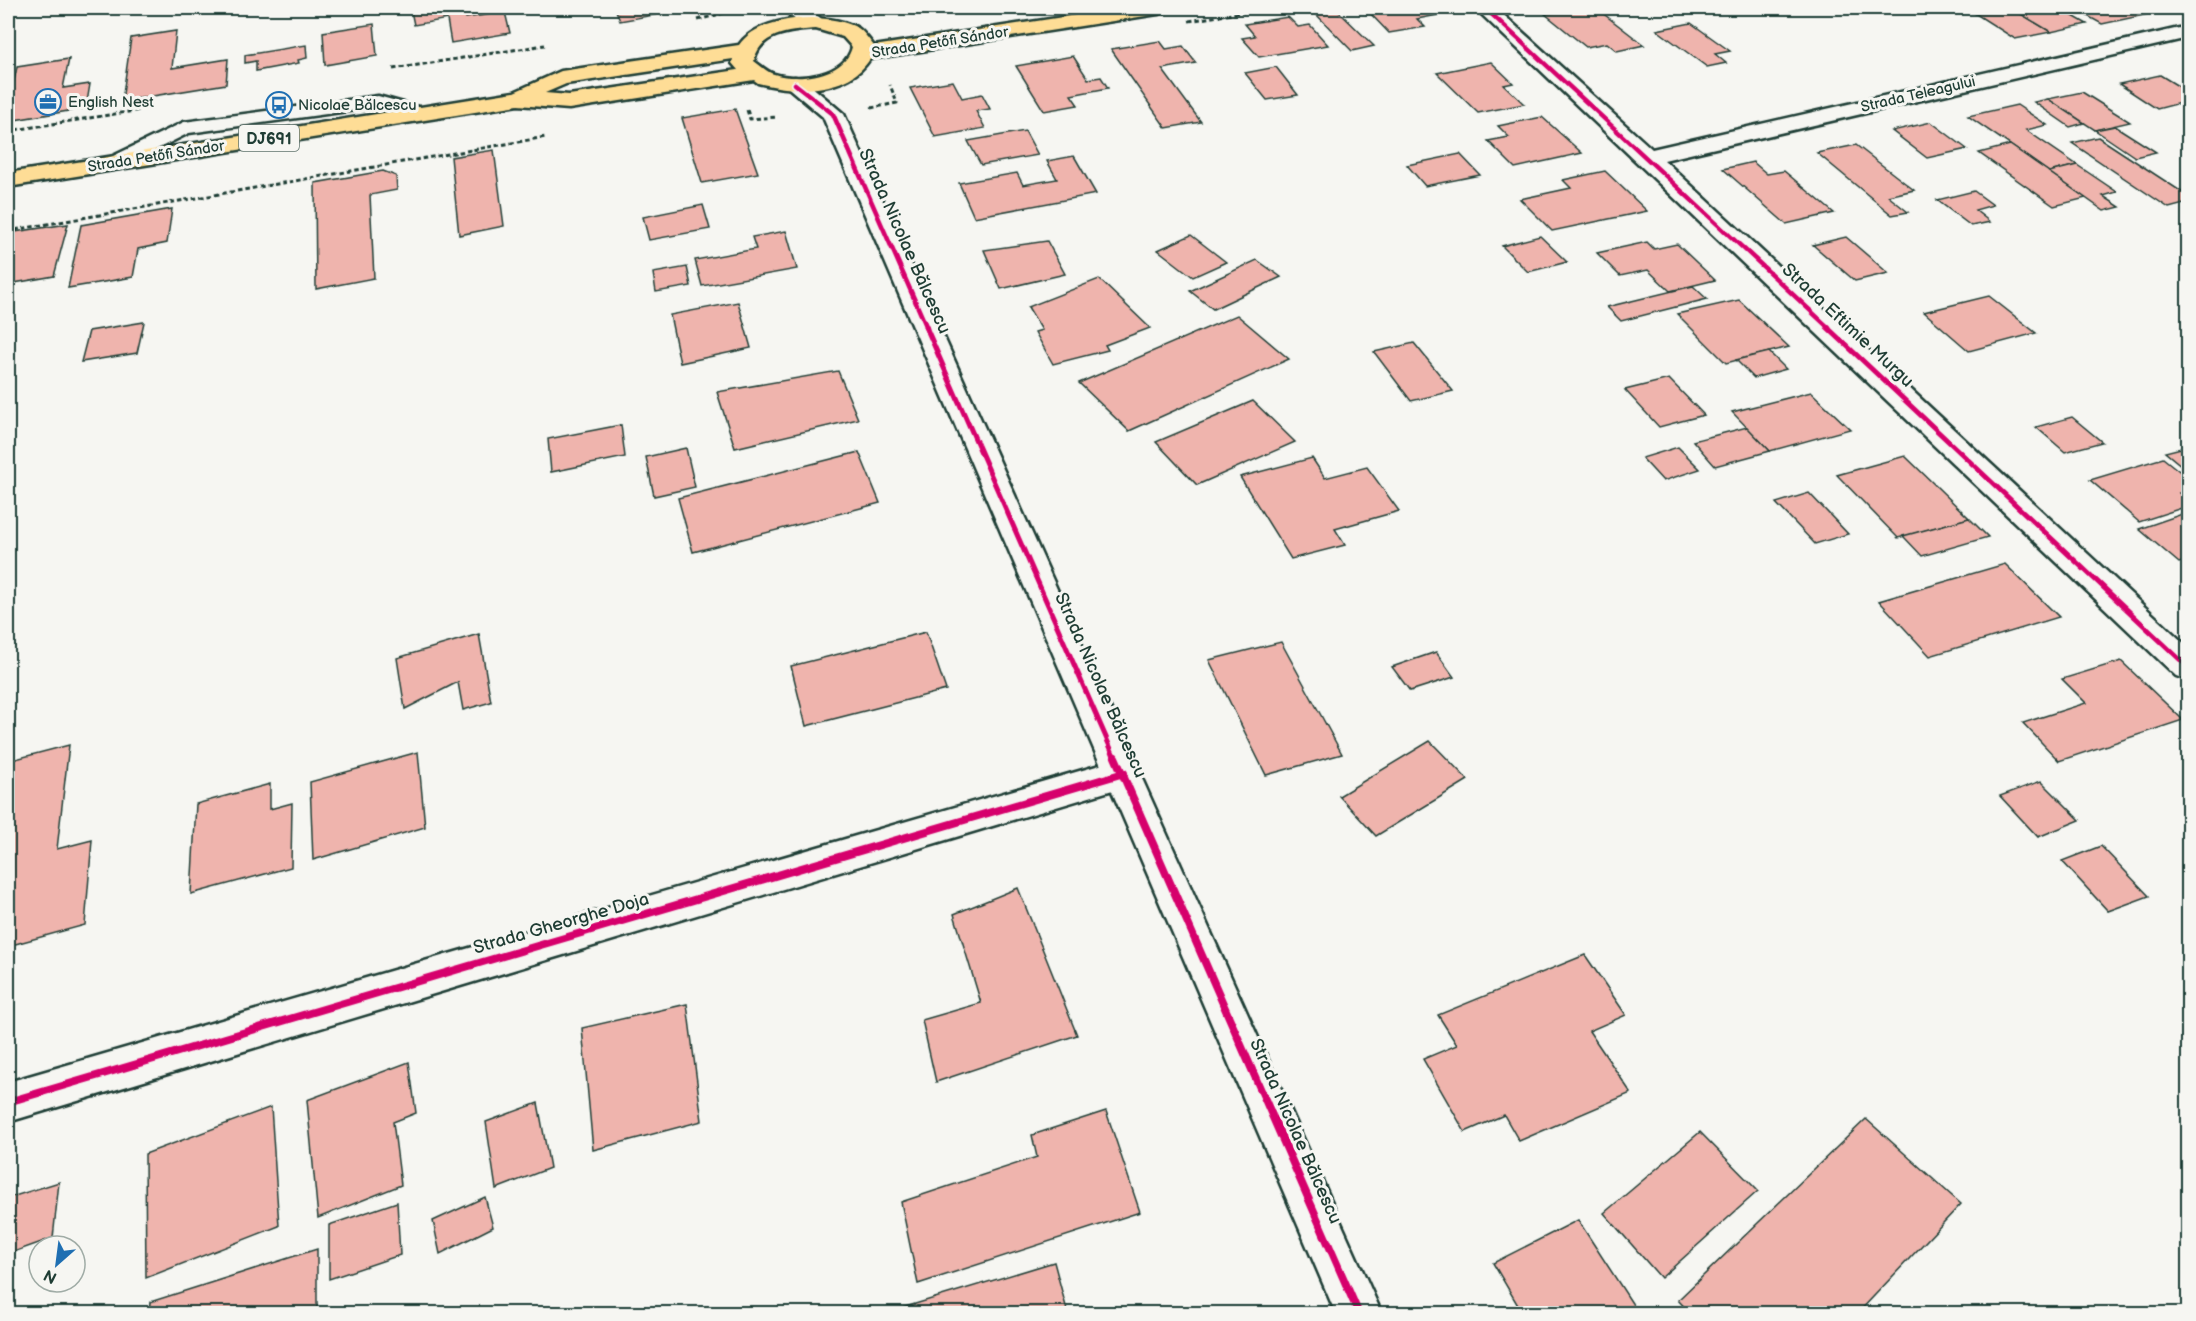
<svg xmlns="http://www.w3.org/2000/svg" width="2196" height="1321" font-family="'Balsamiq Sans',sans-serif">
<rect width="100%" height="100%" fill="#f6f6f2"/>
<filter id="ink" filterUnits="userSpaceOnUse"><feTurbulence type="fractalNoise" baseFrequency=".0167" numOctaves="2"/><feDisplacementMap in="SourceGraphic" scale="12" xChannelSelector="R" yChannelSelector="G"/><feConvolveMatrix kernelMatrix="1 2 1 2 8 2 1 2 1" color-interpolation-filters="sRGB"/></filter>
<g filter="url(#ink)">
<g fill="#efb4ad" stroke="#1f3d34" stroke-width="1.5">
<path d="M433 8H445L448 19 414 25 411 11Z"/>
<path d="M445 8H463L466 18 505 12 510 33 451 43Z"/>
<path d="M615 8H662L665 13 620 21Z"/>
<path d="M662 8H698L665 13Z"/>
<path d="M1310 8H1335L1374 46 1352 51Z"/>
<path d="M1365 8H1436L1443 14 1417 19 1425 27 1389 33Z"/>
<path d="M1576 8 1601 12 1644 45 1617 51 1607 43 1586 47 1545 14Z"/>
<path d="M1977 8H2011L2051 32 2015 39 1968 9Z"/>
<path d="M2011 8H2059L2087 24 2051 32Z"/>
<path d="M2073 8H2138L2149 14 2102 24Z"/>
<path d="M1288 17 1298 27 1310 25 1328 45 1259 57 1242 38 1255 36 1245 24Z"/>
<path d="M1691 23 1730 51 1715 54 1726 63 1707 67 1657 30Z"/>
<path d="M374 24 377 56 325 65 323 32Z"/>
<path d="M176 31 172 68 228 59 226 84 122 101 131 38Z"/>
<path d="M1160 41 1166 49 1183 46 1196 63 1162 69 1201 122 1166 128 1111 49Z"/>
<path d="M306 45 307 58 298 60 299 63 256 71V61L245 63V55Z"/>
<path d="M1073 56 1088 79 1101 77 1108 88 1071 95 1078 105 1044 111 1016 66Z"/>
<path d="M69 59 63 88 90 84 86 108 8 121V107L17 67Z"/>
<path d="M1491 62 1513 83 1504 85 1524 104 1478 113 1437 73Z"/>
<path d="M1276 67 1298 95 1267 100 1245 73Z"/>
<path d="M2160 75 2188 92V101L2157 109 2119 84Z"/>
<path d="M953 81 962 98 982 94 990 109 976 111 985 128 935 137 910 88Z"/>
<path d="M2082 92 2130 122 2095 130 2048 99Z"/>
<path d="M2048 99 2084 123 2070 127 2034 102Z"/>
<path d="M2017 105 2047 125 2026 130 2077 165 2049 172 1968 116Z"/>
<path d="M735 109 758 173 702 183 682 118Z"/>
<path d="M1542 117 1582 153 1515 168 1488 141 1509 137 1498 126Z"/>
<path d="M1931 122 1967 149 1927 158 1892 131Z"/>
<path d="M2115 126 2156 152 2135 157 2095 130Z"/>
<path d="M1025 131 1038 155 981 165 968 141Z"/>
<path d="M2098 137 2188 196V203L2169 208 2072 143Z"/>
<path d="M1856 145 1914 190 1888 196 1908 212 1892 215 1817 153Z"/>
<path d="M2010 145 2049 172 2086 198 2054 206 1979 153Z"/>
<path d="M494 150 504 226 459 235 451 157Z"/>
<path d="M1460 154 1480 175 1425 186 1407 165Z"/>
<path d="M1074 156 1096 194 974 217 959 183 1017 173 1023 185 1057 179 1047 161Z"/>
<path d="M1753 162 1767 174 1784 171 1834 213 1786 224 1723 169Z"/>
<path d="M2077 165 2117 192 2103 196 2120 207 2104 211 2049 172Z"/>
<path d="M383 171 396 176 397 190 370 195 374 278 316 289 315 183Z"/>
<path d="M1605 171 1647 211 1552 231 1520 199 1571 188 1563 180Z"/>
<path d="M1974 191 1993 205 1975 210 1990 222 1971 226 1937 200Z"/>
<path d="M703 205 710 229 649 240 643 217Z"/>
<path d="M172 209 167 243 138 249 133 277 68 288 81 225Z"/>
<path d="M68 224 54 276 8 284V233Z"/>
<path d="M786 231 797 269 702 286 695 260 756 249 752 237Z"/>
<path d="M1191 235 1226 262 1193 277 1158 250Z"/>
<path d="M1540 236 1567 262 1528 272 1502 246Z"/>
<path d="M1846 237 1888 273 1855 281 1813 245Z"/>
<path d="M1047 241 1065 274 1001 289 984 250Z"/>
<path d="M1647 242 1654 249 1677 244 1715 280 1670 291 1648 270 1620 276 1597 253Z"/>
<path d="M1257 260 1281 277 1213 309 1190 291Z"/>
<path d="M687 267 691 286 656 292 653 273Z"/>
<path d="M1099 279 1150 328 1105 345 1108 350 1053 364 1035 332 1042 330 1028 307Z"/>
<path d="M1693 286 1707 299 1621 321 1607 307Z"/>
<path d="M1989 296 2036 333 1969 351 1924 312Z"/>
<path d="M1739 300 1789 347 1726 363 1677 314Z"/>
<path d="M738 302 751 348 680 363 670 315Z"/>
<path d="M1237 315 1289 359 1129 431 1079 383Z"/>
<path d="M144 322 137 353 81 362 89 331Z"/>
<path d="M1414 343 1453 391 1411 401 1374 352Z"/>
<path d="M1769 352 1786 369 1754 378 1736 360Z"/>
<path d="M838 371 858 419 735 448 717 392Z"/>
<path d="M1669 379 1704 415 1659 427 1625 390Z"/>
<path d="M1811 392 1850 429 1770 451 1732 412Z"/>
<path d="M1253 401 1295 442 1197 485 1156 442Z"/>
<path d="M2072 417 2102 442 2065 452 2036 427Z"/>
<path d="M621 425 625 457 551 472 548 439Z"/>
<path d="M1747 427 1770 451 1715 466 1693 441Z"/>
<path d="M1678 447 1700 469 1663 481 1642 458Z"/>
<path d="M686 448 695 487 654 496 646 457Z"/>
<path d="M2181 448 2188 453V471L2165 452Z"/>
<path d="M859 452 880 503 693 552 678 498Z"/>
<path d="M1905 456 1969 518 1898 538 1837 475Z"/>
<path d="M1312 458 1325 478 1367 467 1399 511 1335 529 1345 545 1291 559 1240 477Z"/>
<path d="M2163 458 2188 478V490L2179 493 2188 501V506L2139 522 2090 480Z"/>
<path d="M1809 493 1848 534 1815 544 1776 503Z"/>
<path d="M2188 512V560L2179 563 2139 529Z"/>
<path d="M1969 518 1988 537 1922 556 1903 536Z"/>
<path d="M2005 564 2059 617 1930 656 1879 601Z"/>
<path d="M926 632 946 690 806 726 791 666Z"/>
<path d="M479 634 491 702 463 710 458 682 405 709 397 658Z"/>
<path d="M1281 642 1342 754 1266 775 1209 660Z"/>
<path d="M1436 652 1454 677 1410 691 1392 667Z"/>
<path d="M2121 661 2183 720 2059 761 2023 723 2086 703 2062 679Z"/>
<path d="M1430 741 1468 780 1376 836 1339 796Z"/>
<path d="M69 745 57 849 92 840 85 925 8 946V761Z"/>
<path d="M418 752 425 827 313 860 310 782Z"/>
<path d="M2041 781 2080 820 2038 837 2000 796Z"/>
<path d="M270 784V809L292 803 291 867 191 894 196 804Z"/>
<path d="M2101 846 2149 896 2108 911 2062 861Z"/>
<path d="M1018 888 1077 1035 936 1082 922 1020 981 1003 954 914Z"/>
<path d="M1585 955 1626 1015 1589 1031 1631 1093 1519 1141 1504 1115 1465 1132 1423 1059 1457 1045 1438 1015Z"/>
<path d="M687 1004 702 1121 593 1150 582 1028Z"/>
<path d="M409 1062 416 1113 393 1122 401 1185 318 1218 307 1100Z"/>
<path d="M538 1103 550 1168 496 1189 486 1122Z"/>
<path d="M271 1107 279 1226 146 1278 145 1154Z"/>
<path d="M1106 1111 1140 1212 918 1284 901 1202 1037 1157 1032 1135Z"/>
<path d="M1866 1119 1961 1204 1857 1314H1691L1678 1300Z"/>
<path d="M1700 1132 1758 1191 1661 1278 1604 1213Z"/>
<path d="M59 1182 53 1238 8 1254V1198Z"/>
<path d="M485 1197 493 1227 440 1254 433 1221Z"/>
<path d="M397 1202 400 1255 329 1279V1225Z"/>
<path d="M1578 1220 1639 1314H1523L1493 1263Z"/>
<path d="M317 1249V1314H149L150 1302Z"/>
<path d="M1054 1262 1068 1314H882Z"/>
</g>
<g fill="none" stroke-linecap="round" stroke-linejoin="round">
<defs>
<path id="lane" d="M378 96 429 110 431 114 429 118 422 120 377 107 189 133 123 166H109L106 162 109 158 184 122Z"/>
<g id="street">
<path d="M1475 8H1496L1652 149 2188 26V38L1664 160 2188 647V680L2176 676Z"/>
<path d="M1124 758 1136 763 1142 773 1136 783 8 1122V1082Z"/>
</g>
<g id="secondary">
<path d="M784 8H807L827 23 824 27C811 31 792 20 784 8Z"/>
<path d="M795 77 803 79 844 114 1382 1314H1336L823 117 784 84 787 79Z"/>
</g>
<path id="primary" d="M1122 8H1168L1165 12 1158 14 870 59C847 95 793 92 758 83L754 80 569 109 518 105 8 187V173L514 92 561 71 739 45C759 15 828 11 858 28 864 32 870 41 874 46ZM816 29 843 37 852 47C845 76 799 82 774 74 767 72 760 65 754 61 760 32 792 31 816 29ZM733 59 732 63 738 70 569 95 545 93 566 84Z"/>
</defs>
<use href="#lane" stroke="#1f3d34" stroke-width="5"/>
<use href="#street" stroke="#1f3d34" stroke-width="5"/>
<use href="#secondary" stroke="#1f3d34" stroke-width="5"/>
<use href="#primary" stroke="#1f3d34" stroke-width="5"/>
<g stroke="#1f3d34" stroke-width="3" stroke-dasharray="4.5 3" stroke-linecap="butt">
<path d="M698 20 731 11"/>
<path d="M1189 21 1268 8"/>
<path d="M393 69 545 45"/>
<path d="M871 108 897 103 890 85"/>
<path d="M747 110 750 119 777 117"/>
<path d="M8 131 140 110"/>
<path d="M8 231 546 137"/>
</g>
<use href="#lane" fill="#f6f6f2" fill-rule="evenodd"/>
<use href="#street" fill="#f6f6f2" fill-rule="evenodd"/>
<use href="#secondary" fill="#f6f6f2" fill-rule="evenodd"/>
<use href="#primary" fill="#fedd96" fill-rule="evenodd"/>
<defs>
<g id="cycleway-far2">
<path d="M1485 8 1829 328"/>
<path d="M795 84 833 114 927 328"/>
</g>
<g id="cycleway-far1">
<path d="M926 327 1115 758"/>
<path d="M1827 327 2188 667"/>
</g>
<g id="cycleway">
<path d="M1115 757 1359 1314"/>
<path d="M8 1102 1124 773"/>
</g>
</defs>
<use href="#cycleway-far2" stroke="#f6f6f2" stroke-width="8"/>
<use href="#cycleway-far1" stroke="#f6f6f2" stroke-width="9"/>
<use href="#cycleway" stroke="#f6f6f2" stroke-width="11"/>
<use href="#cycleway-far2" stroke="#d6006c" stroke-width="4.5"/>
<use href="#cycleway-far1" stroke="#d6006c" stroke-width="5"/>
<use href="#cycleway" stroke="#d6006c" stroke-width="8"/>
</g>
</g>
<defs>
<symbol id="office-ring" viewBox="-11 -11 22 22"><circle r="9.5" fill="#f6f6f2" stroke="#1f6fb2" stroke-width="1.5"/><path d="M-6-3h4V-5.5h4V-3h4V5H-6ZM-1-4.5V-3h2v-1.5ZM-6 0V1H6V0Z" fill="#1f6fb2"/></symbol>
<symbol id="bus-ring" viewBox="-11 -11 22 22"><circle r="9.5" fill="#f6f6f2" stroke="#1f6fb2" stroke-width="1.5"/><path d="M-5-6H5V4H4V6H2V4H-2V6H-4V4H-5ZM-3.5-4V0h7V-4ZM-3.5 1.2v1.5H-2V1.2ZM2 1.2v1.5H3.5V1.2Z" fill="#1f6fb2"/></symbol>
</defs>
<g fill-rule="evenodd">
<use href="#office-ring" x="33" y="87" width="30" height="30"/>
<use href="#bus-ring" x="264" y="90" width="30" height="30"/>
</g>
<g text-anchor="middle" stroke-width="6" stroke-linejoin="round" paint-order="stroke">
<g font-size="15" fill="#1f3d34" stroke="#f6f6f2">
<text transform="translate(940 42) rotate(-9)" y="5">Strada Petőfi Sándor</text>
<text transform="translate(1918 94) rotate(-13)" y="5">Strada Teleagului</text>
<text transform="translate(156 156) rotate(-9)" y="5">Strada Petőfi Sándor</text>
</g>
<g font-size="15" fill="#1f3d34" stroke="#f6f6f2" text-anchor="start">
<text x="68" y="107">English Nest</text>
<text x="298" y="110">Nicolae Bălcescu</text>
</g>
<rect fill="#f6f6f2" stroke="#60746d" stroke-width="1.5" x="239" y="125" width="60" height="26" rx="4.5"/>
<g font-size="16" font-weight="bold" fill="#1f3d34">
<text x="269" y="144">DJ691</text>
</g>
<g font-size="18" fill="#1f3d34" stroke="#f6f6f2">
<text transform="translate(905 241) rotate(66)" y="6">Strada Nicolae Bălcescu</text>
<text transform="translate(1848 325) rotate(43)" y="6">Strada Eftimie Murgu</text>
<text transform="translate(1101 685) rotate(66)" y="6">Strada Nicolae Bălcescu</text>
<text transform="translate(561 923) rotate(-16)" y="6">Strada Gheorghe Doja</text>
<text transform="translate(1296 1131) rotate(66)" y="6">Strada Nicolae Bălcescu</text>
</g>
</g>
<rect width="2196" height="1321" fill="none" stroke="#f6f6f2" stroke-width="30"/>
<rect x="15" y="15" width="2166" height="1291" fill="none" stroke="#1f3d34" stroke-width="2" filter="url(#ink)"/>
<g transform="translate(57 1264) rotate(208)"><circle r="28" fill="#f6f6f2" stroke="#a0aca6" stroke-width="1.5"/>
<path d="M0-4.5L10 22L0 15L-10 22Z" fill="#1f6fb2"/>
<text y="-9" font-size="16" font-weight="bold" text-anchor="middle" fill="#1f3d34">N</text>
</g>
</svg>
